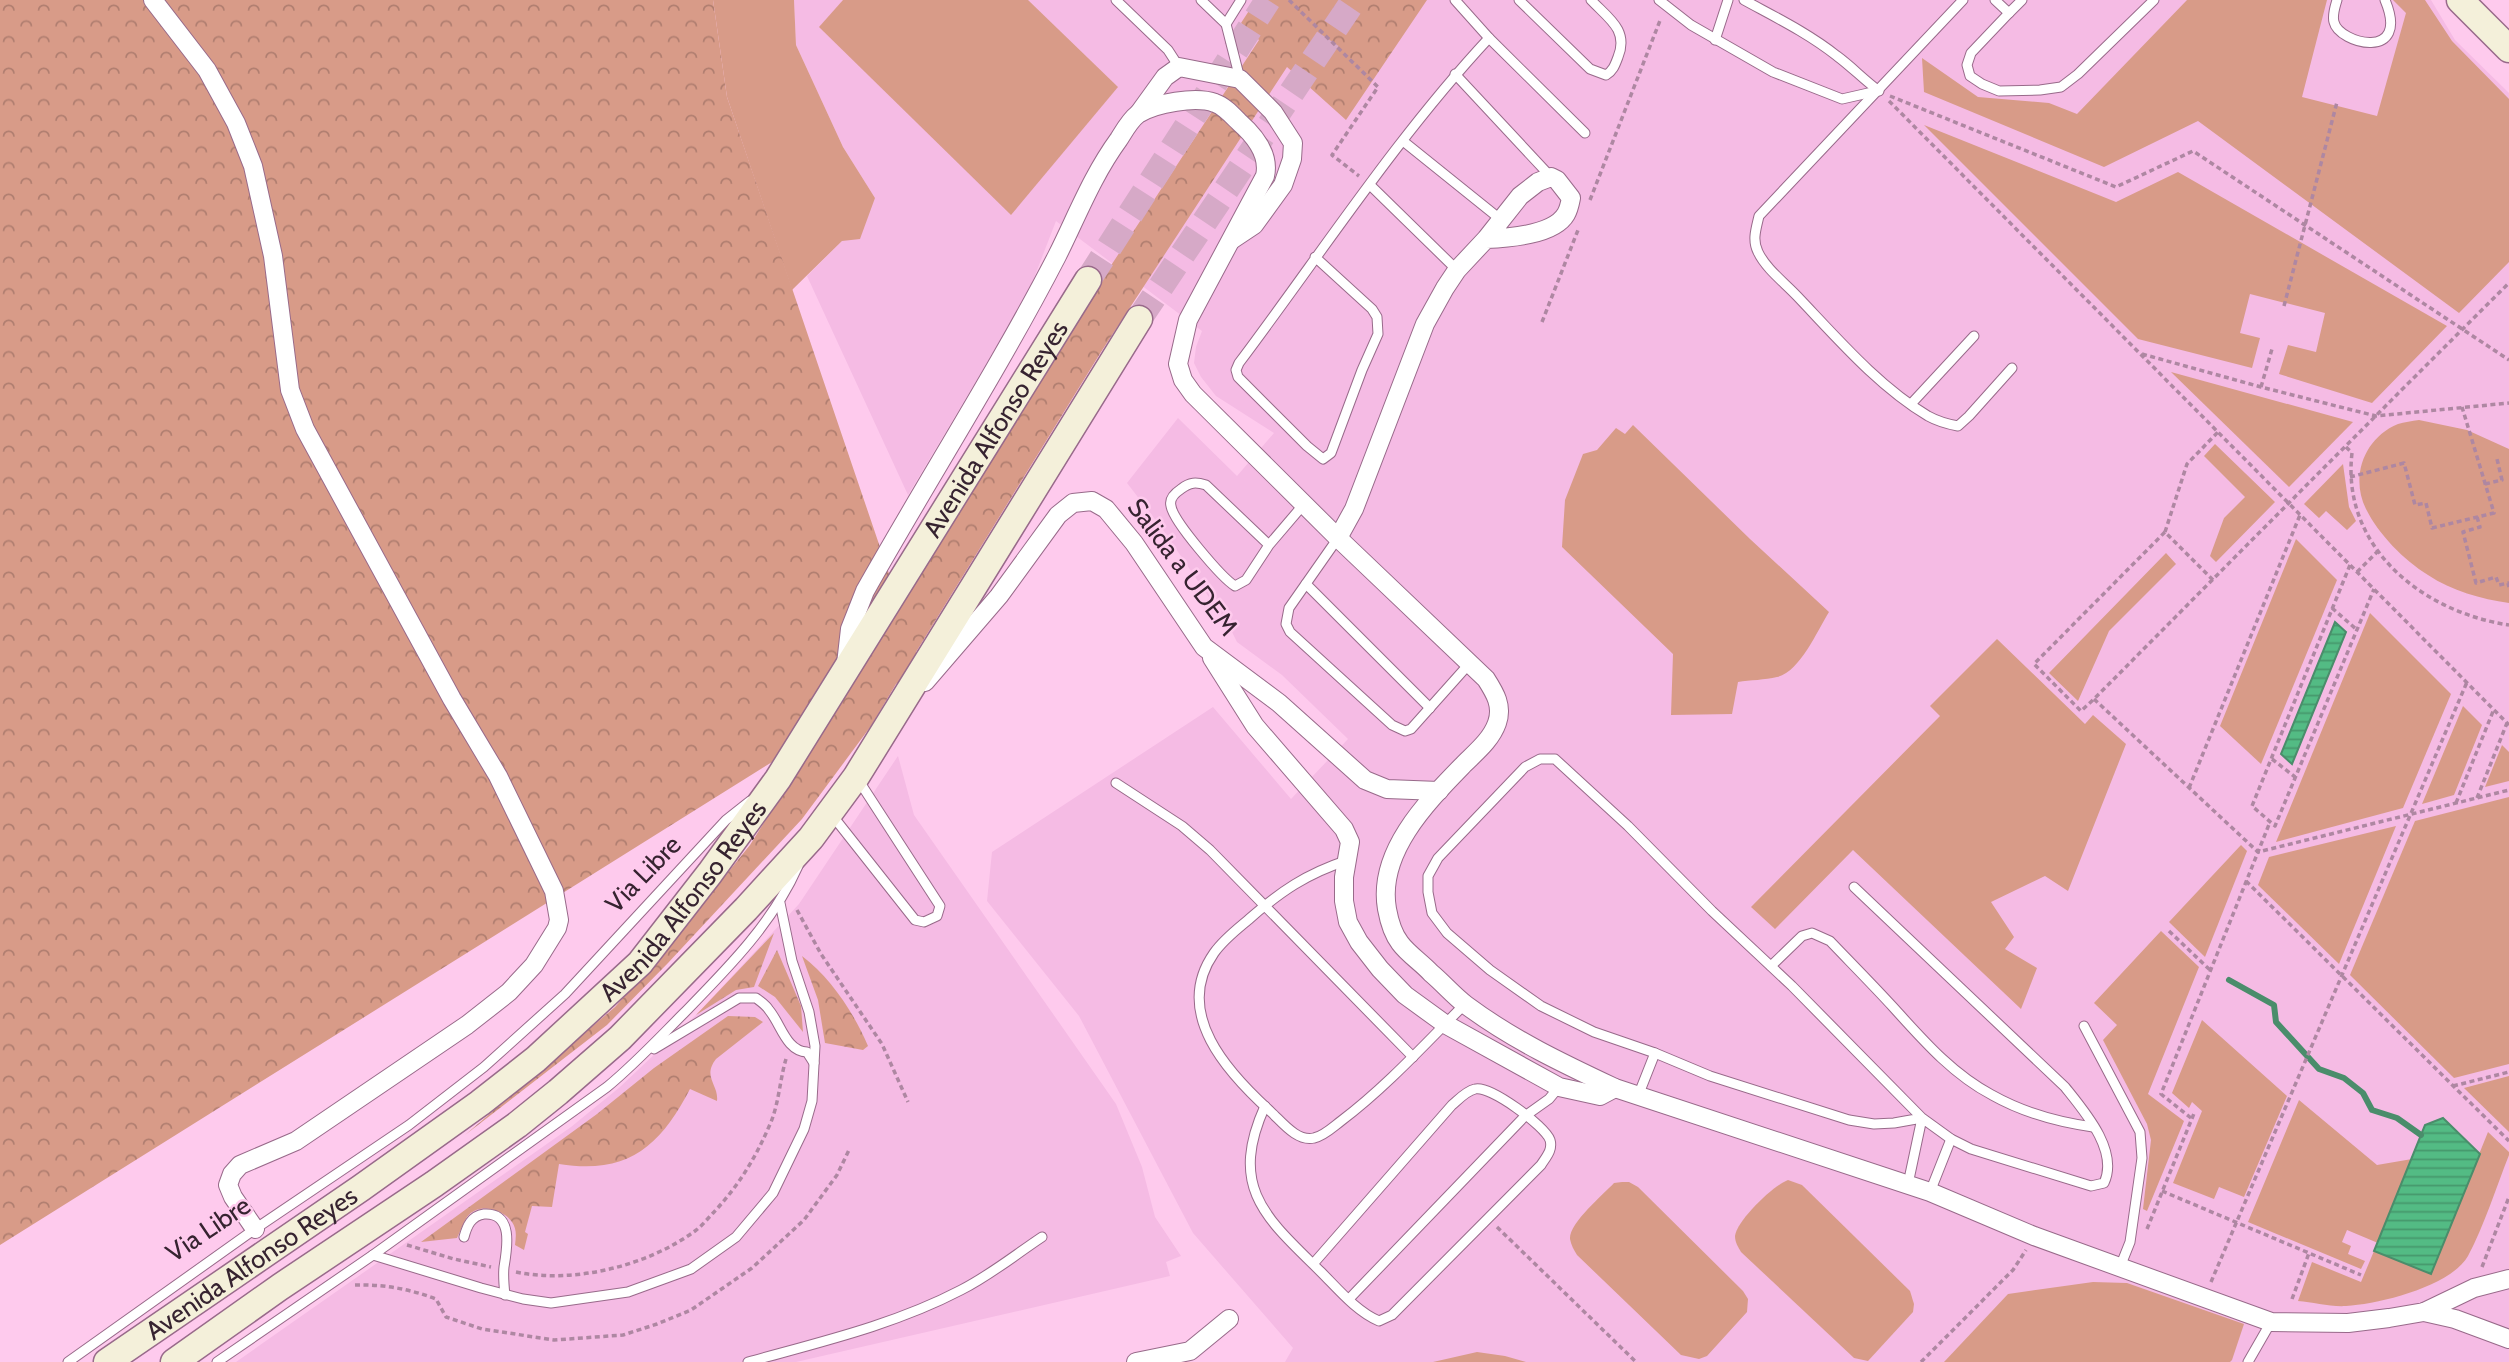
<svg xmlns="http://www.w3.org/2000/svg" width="2509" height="1362" font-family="Cabin,sans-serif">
<defs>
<pattern id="forest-crowns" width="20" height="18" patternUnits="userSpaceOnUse" patternTransform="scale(1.75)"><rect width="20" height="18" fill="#d89b88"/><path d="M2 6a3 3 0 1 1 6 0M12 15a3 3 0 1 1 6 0" fill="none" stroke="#b07e70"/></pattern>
<pattern id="water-rules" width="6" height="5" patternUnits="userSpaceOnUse" patternTransform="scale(1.75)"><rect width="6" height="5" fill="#53bb84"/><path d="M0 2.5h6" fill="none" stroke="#46986c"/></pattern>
</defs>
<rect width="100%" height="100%" fill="#fecaed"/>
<g fill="#f5bbe4">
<path d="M794 0H2431L2455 40 2509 93V1362H1285L1293 1348 1193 1233 1079 1016 987 901 992 852 1213 707 1291 799 1348 739 1282 675 1237 642 1230 628 1161 527 1127 483 1178 418 1237 476 1274 433 1216 396 1201 377 1194 363 1196 347 1202 331 1056 221 1027 296 908 495 807 276 842 241 875 198 843 147 796 45Z"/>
<path d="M898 756 914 815 1116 1104 1142 1167 1155 1217 1181 1256 1166 1262 1170 1276 796 1362H236L571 1127 620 1087 696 1015 799 904Z"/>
</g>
<g fill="#d89b88">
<path d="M713 0H794L796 45 843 147 875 198 860 239 842 241 792 290 727 97Z"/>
<path d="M843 0H1028L1118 87 1011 215 819 27Z"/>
<path d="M2187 0H2327L2302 97 2377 116 2406 13 2393 0H2425L2452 41 2509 99V262L2459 313 2198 121 2104 167 1924 92 1922 58 1978 97 2049 103 2077 114Z"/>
<path d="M1924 125 2116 202 2178 172 2447 326 2372 403 2279 374 2288 345 2316 352 2325 313 2250 294 2240 333 2260 338 2252 368 2138 339Z"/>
<path d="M2171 372 2353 422 2289 487Z"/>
<path d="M2419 420 2467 430 2509 449V603C2481 599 2452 591 2428 575 2404 560 2379 535 2366 509 2350 477 2364 438 2398 424 2404 422 2412 421 2419 420Z"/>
<path d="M1633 425 1750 539 1829 612C1817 631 1800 672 1777 677 1765 680 1750 680 1738 682L1732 714 1671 715 1673 654 1562 547 1565 500 1583 454 1597 450 1616 428 1625 434Z"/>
<path d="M2215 444 2275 502 2216 562 2210 556 2224 518 2245 497 2204 456Z"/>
<path d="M2343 464 2349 507 2356 521 2347 530 2326 511 2319 518 2304 504Z"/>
<path d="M2296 539 2337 580 2261 764 2220 726Z"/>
<path d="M2166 553 2176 564 2109 631 2078 701 2049 673Z"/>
<path d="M2370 613 2451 694 2403 808 2276 842Z"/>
<path d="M1997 639 2085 724 2093 715 2126 744 2068 891 2045 876 1991 902 2014 937 2005 949 2037 968 2021 1009 1853 850 1775 929 1751 907 1940 716 1930 706Z"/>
<path d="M2463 706 2482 725 2454 795 2422 804Z"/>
<path d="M2502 745 2509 752V781L2485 787Z"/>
<path d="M2509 797V1064L2454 1078 2350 975 2415 821Z"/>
<path d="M2396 826 2339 964 2258 885 2269 857Z"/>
<path d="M2241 845 2247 851 2205 957 2169 922Z"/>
<path d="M2161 931 2199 967 2148 1094 2184 1121 2147 1211 2143 1209 2151 1140 2147 1124 2103 1040 2117 1025 2094 1003Z"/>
<path d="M2202 1020 2287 1096 2244 1197 2219 1187 2214 1199 2173 1183 2202 1111 2192 1102 2189 1108 2172 1093Z"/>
<path d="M2509 1076V1132L2464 1088Z"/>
<path d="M2299 1100 2377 1165 2412 1159 2378 1243 2347 1230 2342 1242 2351 1246 2348 1254 2365 1261 2361 1269 2248 1222Z"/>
<path d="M2488 1132 2509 1152V1155C2496 1188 2484 1226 2468 1256 2451 1286 2380 1304 2346 1306 2330 1307 2313 1302 2298 1301L2312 1262 2361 1282 2374 1251 2431 1273Z"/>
<path d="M1788 1180 1802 1185 1910 1291 1914 1304 1913 1312 1868 1361 1854 1358 1741 1252C1738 1247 1735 1242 1735 1236 1737 1220 1774 1185 1788 1180Z"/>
<path d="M1622 1182H1629L1638 1187 1743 1291 1748 1299 1747 1312 1707 1356 1699 1359 1681 1355 1577 1255C1574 1250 1571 1245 1570 1239 1569 1223 1603 1195 1614 1183Z"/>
<path d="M2093 1282 2127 1283 2244 1324 2232 1360 2230 1362H1944L2008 1294Z"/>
<path d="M1477 1352 1505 1356 1526 1362H1433Z"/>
</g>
<g fill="url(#forest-crowns)">
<path d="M0 0H713L727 97 899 603 1045 366 1259 40 1241 23 1256 0H1427L1346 120 1287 67 1101 352 916 652 921 668 896 684 871 726 802 819 668 963 607 1025 465 1135 615 1007 663 953 750 845 820 732 0 1245Z"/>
<path d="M774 933 754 987 736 990 696 1015Z"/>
<path d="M777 950 801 1006 803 1032 775 997 758 986Z"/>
<path d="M802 956C831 978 854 1013 868 1046L863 1050 825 1043 818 1000Z"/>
<path d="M728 1016 755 1017 763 1022 716 1059C702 1077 719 1085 717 1101L690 1089C660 1147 627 1175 559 1164L552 1207 532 1206 525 1232 528 1234 524 1250 515 1245C516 1237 517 1229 512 1222 503 1209 478 1202 467 1217 463 1223 460 1232 457 1238L421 1242 597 1114 654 1068Z"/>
</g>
<g fill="url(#water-rules)" stroke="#4a8d6b" stroke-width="2">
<path d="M2335 622 2346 632 2292 764 2281 754Z"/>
<path d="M2443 1118 2480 1154 2431 1274 2374 1251 2425 1125Z"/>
</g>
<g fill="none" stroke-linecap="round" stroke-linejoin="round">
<path stroke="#4a8d6b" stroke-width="6" d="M2229 980 2274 1005 2276 1022 2319 1069 2344 1078 2363 1093 2372 1110 2397 1118 2421 1135"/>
<g stroke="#d6a9c7" stroke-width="26" stroke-dasharray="26 13" stroke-linecap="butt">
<path d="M1088 280 1268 0"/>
<path d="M1139 319 1354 0"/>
</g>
<defs>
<g id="service">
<path d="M1116 0 1168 50 1179 67"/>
<path d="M1201 0 1226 24 1240 79"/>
<path d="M1455 0 1489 38 1585 133"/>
<path d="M1519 0 1590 69 1606 75C1613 71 1615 65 1618 57 1629 30 1608 18 1591 0"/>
<path d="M1659 0 1691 25 1773 72 1842 99 1877 91"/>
<path d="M1744 0C1775 17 1808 33 1837 56 1852 67 1864 80 1879 91"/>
<path d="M1963 0 1759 216C1756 229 1752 240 1758 252 1766 269 1785 283 1797 296 1837 338 1878 386 1928 416 1937 421 1947 424 1958 426L1969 416 2012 368"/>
<path d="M1995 0 2009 13 1971 53 1967 65 1970 76 1982 84 1999 91 2040 90 2061 87 2078 74 2154 0"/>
<path d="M2337 0C2335 7 2332 15 2334 22 2339 44 2411 62 2385 0"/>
<path d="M2009 13 2022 0"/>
<path d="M1226 24 1241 0"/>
<path d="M1715 40 1728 0"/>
<path d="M1455 74 1551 177"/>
<path d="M1403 141 1500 219"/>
<path d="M1370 185 1457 270"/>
<path d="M1315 257 1372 309 1377 317 1378 334 1362 370 1331 453 1323 459 1307 446 1238 377 1236 370 1239 363C1321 254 1396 138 1489 38"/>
<path d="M1911 404 1974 336"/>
<path d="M1338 538 1289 608 1286 624 1290 632 1392 725 1405 731 1411 729 1469 664"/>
<path d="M1269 545 1206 485C1196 482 1190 482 1181 489 1175 493 1169 499 1171 506 1173 521 1222 578 1235 586L1246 580 1269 545 1304 504"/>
<path d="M1306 584 1430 708"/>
<path d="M1116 783 1182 826 1210 850 1413 1057"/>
<path d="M832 815 915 920 924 922 937 916 940 906 859 781"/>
<path d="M1348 860C1306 874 1281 891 1248 920 1236 930 1223 940 1214 953 1172 1013 1228 1073 1271 1112 1282 1122 1297 1142 1314 1138 1324 1136 1333 1127 1341 1121 1386 1087 1425 1044 1465 1004"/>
<path d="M1854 887 2065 1087C2085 1112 2119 1151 2104 1183L2091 1186 1971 1149 1951 1139 1922 1118 1894 1123 1874 1124 1849 1120 1710 1076 1655 1053 1594 1032 1541 1006 1490 970 1447 933 1432 913 1428 892V876L1438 858 1525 767 1540 759H1555L1628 826 1712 911 1792 986 1922 1118 1908 1184"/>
<path d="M1771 966 1802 936 1812 933 1830 941C1851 963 1872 984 1893 1007 1922 1039 1952 1074 1992 1095 2024 1113 2057 1122 2093 1127"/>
<path d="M2084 1026 2140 1132 2142 1158 2130 1242 2120 1267"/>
<path d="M654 1049 739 998H756C760 1001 766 1005 769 1010 781 1024 786 1051 807 1052L814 1063"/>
<path d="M1638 1096 1655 1053"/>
<path d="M1265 1106C1228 1188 1266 1218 1321 1272 1338 1289 1357 1312 1379 1321L1392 1315 1541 1165C1546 1157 1553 1150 1550 1140 1545 1126 1490 1085 1475 1089 1466 1091 1458 1100 1452 1105L1313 1264"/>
<path d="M1930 1192 1951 1139"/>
<path d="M464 1237C467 1226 471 1216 484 1214 514 1212 507 1249 504 1267 503 1276 504 1286 505 1295"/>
<path d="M373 1255 481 1288 523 1299 551 1303 628 1292 691 1269 736 1237 773 1193 804 1129 812 1101 815 1046 809 1012 792 961 780 903"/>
<path d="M1349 1299 1525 1116 1549 1099 1559 1087"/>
<path d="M68 1362 255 1229 409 1125 484 1067 565 994 726 820 750 801"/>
<path d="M217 1362 373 1255 607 1087C635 1064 659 1038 684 1013 727 969 773 923 798 866"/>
<path d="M748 1362C820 1342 894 1325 961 1290 989 1276 1015 1255 1042 1237"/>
<path d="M2248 1362 2271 1322"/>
</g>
<g id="minor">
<path d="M153 0 207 70 236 123 253 166 273 256 290 390 305 429 452 699 498 776 554 891 559 920 557 928 534 965 509 992 467 1025 296 1141 240 1165 232 1174 228 1185 233 1197 255 1229"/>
<path d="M1139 113 1165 77 1179 67 1240 79 1273 112 1293 143 1292 159 1283 185 1254 225 1233 239"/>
<path d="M1338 538 1354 509 1425 324 1445 288 1457 270 1486 239 1520 196 1538 182 1551 177 1557 180 1571 198C1570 203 1569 209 1566 214 1554 235 1508 238 1486 239"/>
<path d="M1212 658 1255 726 1344 829 1350 842 1344 877V901L1348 922 1359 942 1380 969 1405 995 1445 1024 1559 1087 1600 1096 1615 1088"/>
<path d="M846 664 850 629 865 591C928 479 998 370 1057 256 1077 216 1092 176 1119 139 1124 131 1130 120 1138 114 1155 103 1196 96 1215 103 1224 106 1232 115 1239 122 1255 136 1270 154 1265 176L1188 320 1178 364 1183 380 1193 394 1338 538 1486 679C1495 693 1503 706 1497 723 1491 740 1476 752 1464 764 1427 802 1377 852 1387 909 1389 920 1393 934 1400 943 1408 954 1422 963 1431 973 1443 983 1454 996 1466 1005 1513 1040 1564 1064 1615 1088L1930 1192 2034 1236 2271 1322 2348 1323 2389 1318 2424 1312 2474 1288 2509 1279"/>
<path d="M925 682 999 596 1058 515 1073 503 1092 501 1106 509 1134 543 1204 647 1279 703 1365 780 1387 789 1439 791"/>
<path d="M2424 1312 2455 1319 2509 1339"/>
<path d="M1136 1362 1190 1351 1229 1319"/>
</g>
<g id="secondary">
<path d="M2460 0 2509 49"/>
<path id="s1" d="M107 1362 361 1188 480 1103 536 1059 640 963 710 873 778 779 1088 280"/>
<path d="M174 1362 280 1287 434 1184 517 1125 558 1092 620 1038 746 909 811 838 856 777 1139 319"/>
</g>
</defs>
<use href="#service" stroke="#986a8a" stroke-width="11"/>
<use href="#minor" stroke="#986a8a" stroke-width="20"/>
<use href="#secondary" stroke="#986a8a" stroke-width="29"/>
<g stroke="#ae87a2" stroke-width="3.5" stroke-dasharray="5 3.5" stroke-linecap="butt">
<path d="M1289 0 1378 87 1332 155 1359 176"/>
<path d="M1890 96 2116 187 2193 151 2509 360"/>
<path d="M1889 101 2509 725"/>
<path d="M1590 200 1661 18"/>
<path d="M2284 306 2337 102"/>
<path d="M1542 322 1578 230"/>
<path d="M2142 354 2261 387 2376 416 2509 403"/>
<path d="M2261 387 2272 349"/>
<path d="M2346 447 2352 453C2341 547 2422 612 2509 625"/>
<path d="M2350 477 2404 463 2415 505 2426 503 2432 528 2494 513 2462 407"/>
<path d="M2485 484 2502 480 2497 459"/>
<path d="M2477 517 2480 527 2463 532 2476 583 2496 577 2499 585 2508 583 2509 587"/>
<path d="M2165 532 2187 464 2218 432"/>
<path d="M2350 565 2252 806 2275 826 2374 589"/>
<path d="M2357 572 2378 551"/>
<path d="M2213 580 2165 532 2034 664 2081 711 2094 699C2232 560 2370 421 2509 283"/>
<path d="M2332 608 2356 629"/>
<path d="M2094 699 2258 852 2509 790"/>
<path d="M2272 759 2295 777"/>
<path d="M2189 788 2300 515"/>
<path d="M2477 798 2507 723"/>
<path d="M2456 803 2494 709"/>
<path d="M2246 881 2509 1141"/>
<path d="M797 910 821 954 882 1044 908 1102"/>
<path d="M2169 931 2210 970"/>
<path d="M2453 1086 2509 1072"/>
<path d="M2191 1118 2161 1094 2270 822"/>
<path d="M2162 1191 2361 1275"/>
<path d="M1497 1227 1636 1362"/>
<path d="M2147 1229 2195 1111"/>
<path d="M407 1245 454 1259 491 1267"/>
<path d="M2482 1267 2509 1197"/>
<path d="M516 1272C574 1284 647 1266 695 1231 702 1226 708 1218 714 1212 740 1184 756 1157 771 1122 779 1102 780 1079 786 1059"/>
<path d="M2211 1282 2467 682"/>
<path d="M355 1285C382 1284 410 1289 436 1299L446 1317 482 1329 554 1340 623 1335 657 1324 691 1310 752 1268 804 1220 837 1175 849 1150"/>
<path d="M2292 1299 2309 1253"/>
<path d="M1921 1362 2013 1270 2026 1250"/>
</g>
<use href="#service" stroke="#fff" stroke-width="9"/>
<use href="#minor" stroke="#fff" stroke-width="18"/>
<use href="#secondary" stroke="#f4f0da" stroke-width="26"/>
</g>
<g text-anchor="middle" stroke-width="5" stroke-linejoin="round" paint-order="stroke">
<g font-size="26" fill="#362330" stroke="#fecaed">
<text dy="9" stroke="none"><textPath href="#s1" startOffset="1309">Avenida Alfonso Reyes</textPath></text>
<text transform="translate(1183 567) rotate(53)" y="9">Salida a UDEM</text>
<text transform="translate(643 874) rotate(-46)" y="9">Via Libre</text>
<text dy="9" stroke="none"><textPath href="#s1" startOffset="742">Avenida Alfonso Reyes</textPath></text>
<text transform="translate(208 1229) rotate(-34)" y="9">Via Libre</text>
<text dy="9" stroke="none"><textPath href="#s1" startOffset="175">Avenida Alfonso Reyes</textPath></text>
</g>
</g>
</svg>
